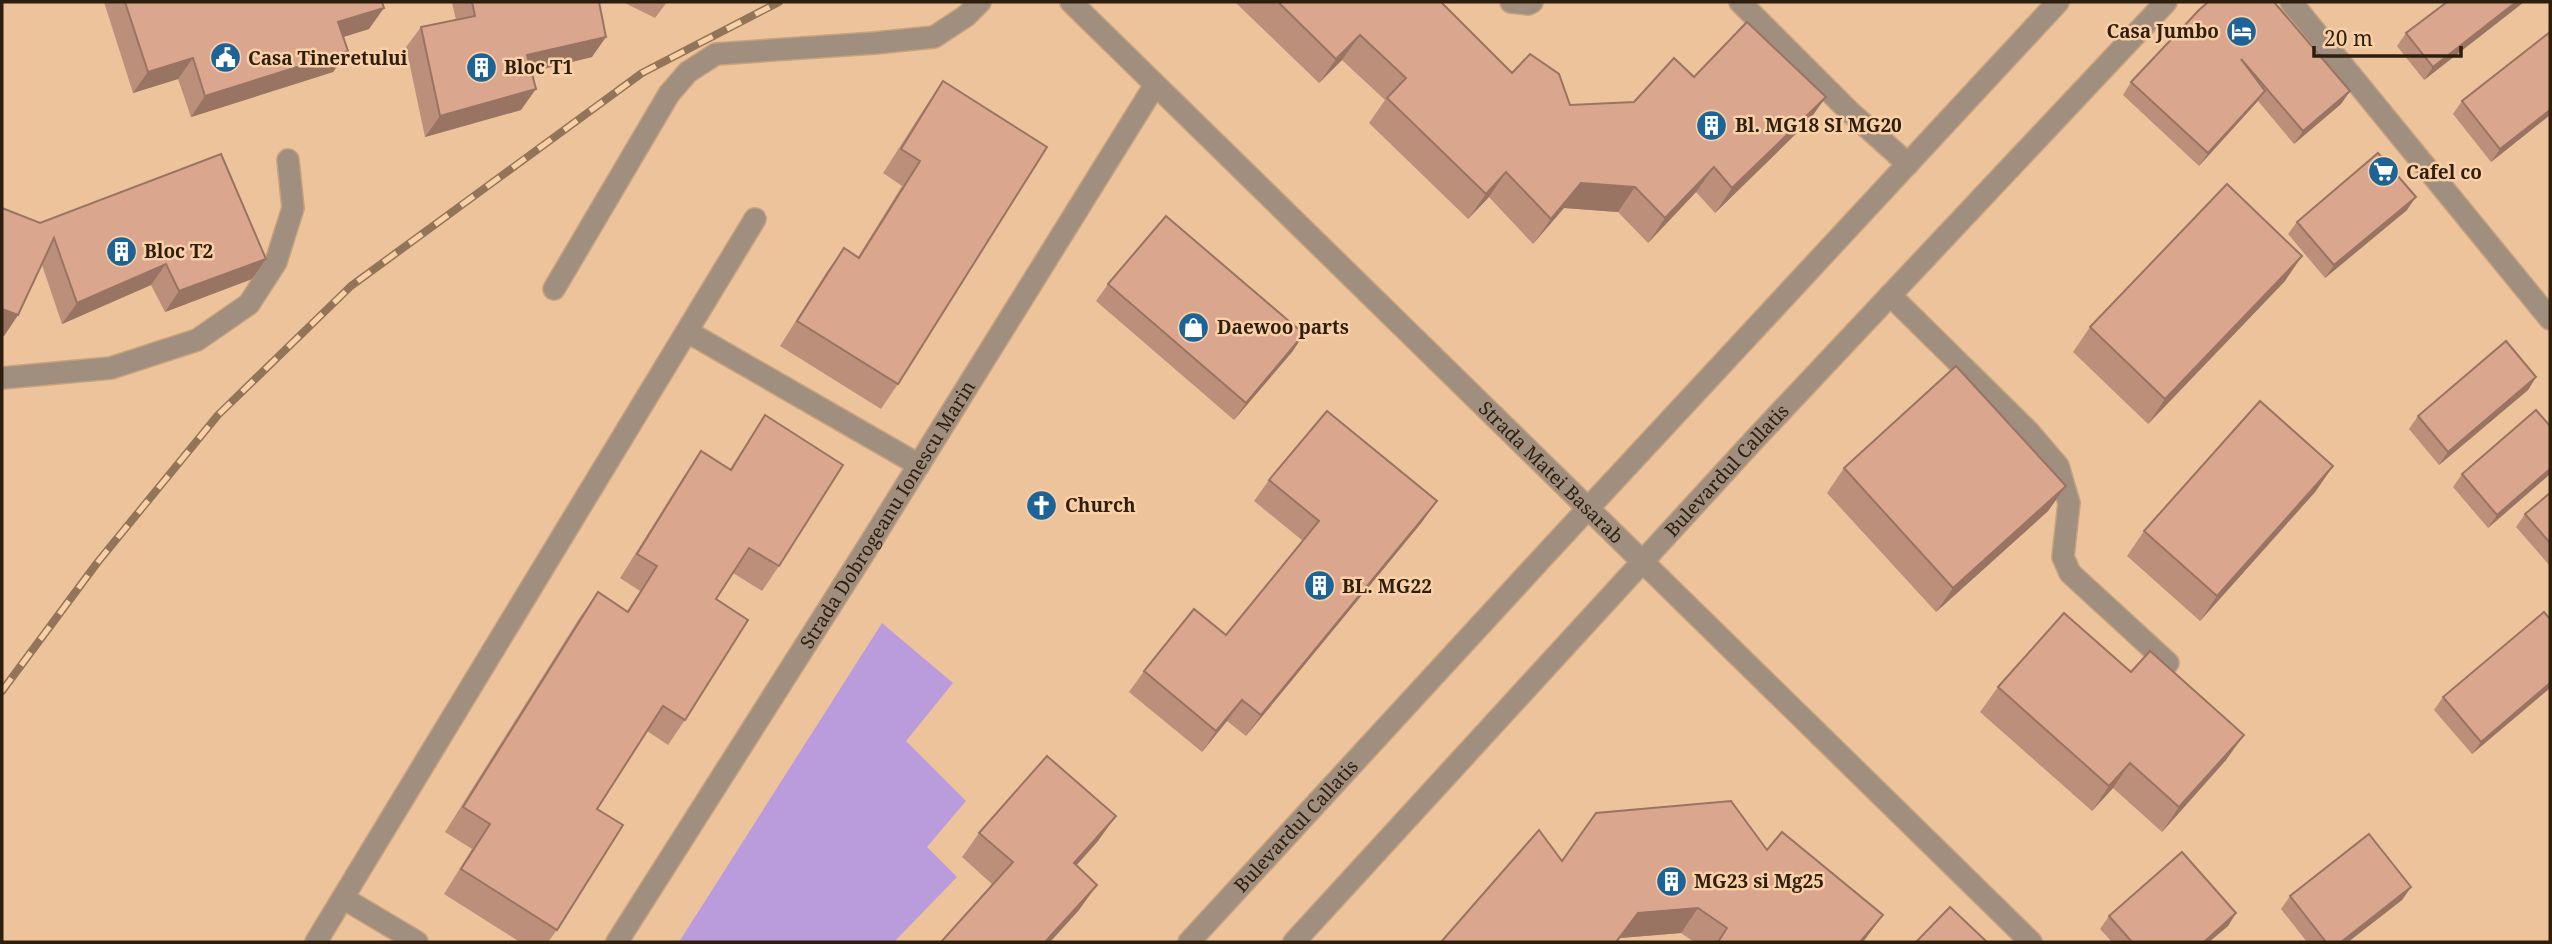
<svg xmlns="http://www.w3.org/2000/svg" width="2552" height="944" font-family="'Noto Serif',serif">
<rect width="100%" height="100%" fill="#edc39b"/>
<path fill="#ba9cdd" d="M882 623 953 683 906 741 966 801 927 847 957 877 894 942H679Z"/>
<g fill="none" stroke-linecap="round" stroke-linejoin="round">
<defs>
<g id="minor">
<path id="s1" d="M1071 2 2031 942"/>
<path d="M1511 2 1528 4 1532 2"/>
<path d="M1740 2 1850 112 1908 164"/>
<path d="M2291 2 2550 319"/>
<path d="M554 289 669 94 688 72 716 54 875 43 934 37 966 16 980 2"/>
<path d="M1890 295 2029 432 2058 466 2069 503 2063 557 2070 573 2168 663"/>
<path d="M688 332 919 465"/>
<path d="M2 378 111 368 197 340 249 304 276 262 293 208 288 160"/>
<path d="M343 898 417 942"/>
<path d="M316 942 755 219"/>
<path id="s2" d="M617 942 864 553 1155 85"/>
<path id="s3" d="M1189 942 1543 557 2058 2"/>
<path id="s4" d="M1294 942 1754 440 2166 2"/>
</g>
</defs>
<use href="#minor" stroke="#c7a27f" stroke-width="24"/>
<use href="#minor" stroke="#a08e7e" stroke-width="21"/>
<defs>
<path id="rail" d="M2 691 97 563 218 415 351 286 642 73 779 2"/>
</defs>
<use href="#rail" stroke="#927458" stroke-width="8"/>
<use href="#rail" stroke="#fad0a7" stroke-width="5" stroke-dasharray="16" stroke-linecap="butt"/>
</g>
<g fill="#bc8f7a">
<path d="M104 2H382L369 29 343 37 348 51 333 72 191 117 178 79 133 93Z"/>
<path d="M453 2H599L592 57 532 72 521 110 425 137 406 47 421 27 456 20 452 3Z"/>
<path d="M623 2H667L655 18Z"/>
<path d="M1235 2H1441L1512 73 1570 105 1634 102 1694 77 1808 122 1715 213 1696 192 1648 243 1618 212 1564 208 1533 244 1489 197 1468 219 1369 123 1385 100 1342 60 1319 83Z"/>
<path d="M2447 2H2524L2424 80 2397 46 2406 33Z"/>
<path d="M2199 10 2350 91 2341 104 2294 144 2258 101 2199 166 2123 95 2131 82Z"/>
<path d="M2550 32V115L2491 162 2453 114 2462 101Z"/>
<path d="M943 81 898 384 881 409 780 346 826 273 844 248 858 257 902 186 883 173 926 106Z"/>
<path d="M2 208 40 223 266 259 252 279 165 312 151 285 62 324 42 265 18 315 4 336 2 335Z"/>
<path d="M2407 210 2325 278 2288 234 2297 222Z"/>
<path d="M2285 281 2148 424 2073 352 2090 327Z"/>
<path d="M1108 284 1304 334 1292 352 1234 420 1096 301Z"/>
<path d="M2536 377 2528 390 2439 465 2409 429 2418 416Z"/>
<path d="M765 415 779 566 762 591 733 573 716 599 685 720 668 745 647 731 597 809 557 930 548 942H520L444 894 472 849 445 832 580 617 598 592 627 611 640 591 620 578 684 476 701 451 730 469Z"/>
<path d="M2550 426V474L2488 528 2453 487 2462 474Z"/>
<path d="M1844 468 2066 486 2048 511 1936 612 1827 493Z"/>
<path d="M1269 480 1422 522 1246 736 1227 721 1202 752 1129 692 1144 671 1226 635 1303 541 1254 501Z"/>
<path d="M2316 491 2200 621 2127 556 2144 531Z"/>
<path d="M2550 493V566L2516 527 2525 514Z"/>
<path d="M2550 619V688L2472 754 2434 710 2443 697Z"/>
<path d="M1998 687 2226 760 2162 832 2113 788 2092 811 1980 712Z"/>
<path d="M979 833 1098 841 1076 866 1079 910 1050 942H941L993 885 962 857Z"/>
<path d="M1767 850 1883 915 1863 942H1694L1681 933 1620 938 1617 942H1441L1562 861Z"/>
<path d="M2411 887 2402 900 2348 942H2307L2281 909 2290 896Z"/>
<path d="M2236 913 2228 926 2209 942H2112L2100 929 2109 916Z"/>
</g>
<g fill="#997463">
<path d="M2516 2H2524L2424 80 2433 67Z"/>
<path d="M384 8 369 29 324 43 338 22Z"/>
<path d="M1360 35 1342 60 1319 83 1336 59Z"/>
<path d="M606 37 592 57 513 76 527 55Z"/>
<path d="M348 51 333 72 191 117 205 96Z"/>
<path d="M193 58 178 79 133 93 148 72Z"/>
<path d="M536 89 521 110 425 137 440 116Z"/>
<path d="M2265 91 2256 103 2199 166 2208 153Z"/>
<path d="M2350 91 2341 104 2294 144 2303 131Z"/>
<path d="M1826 97 1808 122 1715 213 1732 188Z"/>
<path d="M2550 110V115L2491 162 2500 149Z"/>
<path d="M1714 167 1696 192 1648 243 1665 218Z"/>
<path d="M1506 172 1489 197 1468 219 1486 194Z"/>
<path d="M1581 183 1635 187 1618 212 1564 208 1533 244 1551 219Z"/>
<path d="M2416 197 2407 210 2325 278 2334 265Z"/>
<path d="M2302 256 2285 281 2148 424 2165 399Z"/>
<path d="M266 259 252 279 165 312 179 291Z"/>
<path d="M166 264 151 285 62 324 77 303Z"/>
<path d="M2 309 18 315 4 336 2 335Z"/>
<path d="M1304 334 1292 352 1234 420 1246 403Z"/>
<path d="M2536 377 2528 390 2439 465 2448 452Z"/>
<path d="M2333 466 2316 491 2200 621 2217 596Z"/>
<path d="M2550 469V474L2488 528 2497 515Z"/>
<path d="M2066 486 2048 511 1936 612 1953 588Z"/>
<path d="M1437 501 1422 522 1246 736 1261 715Z"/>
<path d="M2550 683V688L2472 754 2481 742Z"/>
<path d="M1242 700 1227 721 1202 752 1216 731Z"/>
<path d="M2244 735 2226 760 2162 832 2179 807Z"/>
<path d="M2130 763 2113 788 2092 811 2109 786Z"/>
<path d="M1116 816 1098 841 1056 888 1074 863Z"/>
<path d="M1097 885 1079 910 1050 942H1045Z"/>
<path d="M2411 887 2402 900 2348 942H2341Z"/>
<path d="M1698 908 1681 933 1620 938 1617 942H1616L1638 913Z"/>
<path d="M2236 913 2228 926 2209 942H2204Z"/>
<path d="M1883 915 1863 942H1860Z"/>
</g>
<g fill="#dba68e" stroke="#997463" stroke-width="2">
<path d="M125 2H382L384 8 338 22 348 51 205 96 193 58 148 72Z"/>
<path d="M472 2H599L606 37 527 55 536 89 440 116 421 27 475 16Z"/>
<path d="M1278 2H1441L1512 73 1530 54 1559 74 1570 105 1634 102 1674 58 1694 77 1747 22 1826 97 1732 188 1714 167 1665 218 1635 187 1581 183 1551 219 1506 172 1486 194 1387 98 1406 78 1360 35 1336 59Z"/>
<path d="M2208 2H2274L2350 91 2303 131 2241 59 2265 91 2208 153 2131 82 2199 10Z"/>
<path d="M2447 2H2516L2433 67 2406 33Z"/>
<path d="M2550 32V110L2500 149 2462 101Z"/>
<path d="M943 81 1047 147 898 384 797 321 844 248 859 258 920 161 901 149Z"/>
<path d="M2378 153 2416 197 2334 265 2297 222Z"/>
<path d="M221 154 266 259 179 291 166 264 77 303 54 238 18 315 2 309V208L40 223Z"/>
<path d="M2227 184 2302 256 2165 399 2090 327Z"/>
<path d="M1166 216 1304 334 1246 403 1108 284Z"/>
<path d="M2506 341 2536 377 2448 452 2418 416Z"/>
<path d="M1956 366 2066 486 1953 588 1844 468Z"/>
<path d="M2260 401 2333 466 2217 596 2144 531Z"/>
<path d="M2536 410 2550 426V469L2497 515 2462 474Z"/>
<path d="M1327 411 1437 501 1261 715 1242 700 1216 731 1144 671 1194 609 1226 635 1319 521 1269 480Z"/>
<path d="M765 415 843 465 779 566 749 548 716 599 748 620 685 720 663 706 597 809 623 825 557 930 461 869 490 824 463 807 598 592 628 612 657 566 637 554 701 451 731 470Z"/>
<path d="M2550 493V543L2525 514Z"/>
<path d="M2544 612 2550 619V683L2481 742 2443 697Z"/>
<path d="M2064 613 2131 672 2150 651 2244 735 2179 807 2130 763 2109 786 1998 687Z"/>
<path d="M1047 756 1116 816 1074 863 1097 885 1045 942H941L1013 862 979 833Z"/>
<path d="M1731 801 1767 850 1782 832 1883 915 1860 942H1718L1727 928 1698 908 1638 913 1616 942H1441L1539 830 1562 861 1596 813Z"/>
<path d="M2369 834 2411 887 2341 942H2326L2290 896Z"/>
<path d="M2182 852 2236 913 2204 942H2132L2109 916Z"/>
<path d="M1950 907 1987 942H1916Z"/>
</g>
<defs>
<symbol id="hotel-disc" viewBox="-11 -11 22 22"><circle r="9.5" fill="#1c6397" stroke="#fad0a7"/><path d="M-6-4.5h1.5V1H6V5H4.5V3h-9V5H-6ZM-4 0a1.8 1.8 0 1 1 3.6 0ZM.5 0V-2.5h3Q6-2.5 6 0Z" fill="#fff"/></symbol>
<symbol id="civic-disc" viewBox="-11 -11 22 22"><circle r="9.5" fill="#1c6397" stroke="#fad0a7"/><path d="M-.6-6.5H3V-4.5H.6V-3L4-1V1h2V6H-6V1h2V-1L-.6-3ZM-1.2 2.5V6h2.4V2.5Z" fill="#fff"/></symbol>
<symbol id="building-disc" viewBox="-11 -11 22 22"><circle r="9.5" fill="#1c6397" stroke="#fad0a7"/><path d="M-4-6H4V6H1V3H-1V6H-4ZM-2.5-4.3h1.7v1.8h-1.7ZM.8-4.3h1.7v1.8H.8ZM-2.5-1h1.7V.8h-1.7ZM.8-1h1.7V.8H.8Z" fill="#fff"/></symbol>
<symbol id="supermarket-disc" viewBox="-11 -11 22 22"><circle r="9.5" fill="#1c6397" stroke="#fad0a7"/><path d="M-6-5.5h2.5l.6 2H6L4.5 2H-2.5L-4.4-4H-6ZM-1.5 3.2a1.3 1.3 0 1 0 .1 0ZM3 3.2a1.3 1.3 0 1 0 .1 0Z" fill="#fff"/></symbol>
<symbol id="shop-disc" viewBox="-11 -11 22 22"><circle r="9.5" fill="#1c6397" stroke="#fad0a7"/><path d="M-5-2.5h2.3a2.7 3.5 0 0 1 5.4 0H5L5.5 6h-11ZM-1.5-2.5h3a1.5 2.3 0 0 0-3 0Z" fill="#fff"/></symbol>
<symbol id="church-disc" viewBox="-11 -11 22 22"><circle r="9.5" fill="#1c6397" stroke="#fad0a7"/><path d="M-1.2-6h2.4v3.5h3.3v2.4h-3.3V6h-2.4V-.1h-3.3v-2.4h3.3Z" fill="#fff"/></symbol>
</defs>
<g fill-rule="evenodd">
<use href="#hotel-disc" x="2224" y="14" width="35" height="35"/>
<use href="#civic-disc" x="208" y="40" width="35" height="35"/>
<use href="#building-disc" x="464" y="50" width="35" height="35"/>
<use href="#building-disc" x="1694" y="108" width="35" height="35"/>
<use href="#supermarket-disc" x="2366" y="154" width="35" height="35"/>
<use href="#building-disc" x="104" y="234" width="35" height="35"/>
<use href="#shop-disc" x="1176" y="310" width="35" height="35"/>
<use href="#church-disc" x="1024" y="488" width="35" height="35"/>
<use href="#building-disc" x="1302" y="568" width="35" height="35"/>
<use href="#building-disc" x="1654" y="864" width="35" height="35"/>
</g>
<g text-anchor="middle" stroke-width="5" stroke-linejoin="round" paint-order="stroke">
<g font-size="19" font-weight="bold" fill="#2d1e0e" stroke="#fad0a7" text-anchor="start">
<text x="2219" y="38" text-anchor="end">Casa Jumbo</text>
<text x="248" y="65">Casa Tineretului</text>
<text x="504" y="74">Bloc T1</text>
<text x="1735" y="132">Bl. MG18 SI MG20</text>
<text x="2406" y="179">Cafel co</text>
<text x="144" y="258">Bloc T2</text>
<text x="1217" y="334">Daewoo parts</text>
<text x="1065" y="512">Church</text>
<text x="1342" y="593">BL. MG22</text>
<text x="1694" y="888">MG23 si Mg25</text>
</g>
<g font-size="19" fill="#2d1e0e" stroke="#fad0a7">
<text dy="7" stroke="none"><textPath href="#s4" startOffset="640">Bulevardul Callatis</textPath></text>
<text dy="7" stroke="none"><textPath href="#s1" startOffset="672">Strada Matei Basarab</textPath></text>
<text dy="7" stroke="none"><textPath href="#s2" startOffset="506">Strada Dobrogeanu Ionescu Marin</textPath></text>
<text dy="7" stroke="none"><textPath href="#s3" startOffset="158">Bulevardul Callatis</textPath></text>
</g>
</g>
<rect width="2552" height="944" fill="none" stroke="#2d1e0e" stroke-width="7"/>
<path d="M2314 46v10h147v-10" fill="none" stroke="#2d1e0e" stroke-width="3.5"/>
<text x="2324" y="46" font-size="21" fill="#2d1e0e" stroke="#fad0a7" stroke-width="5" paint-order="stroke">20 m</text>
</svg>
